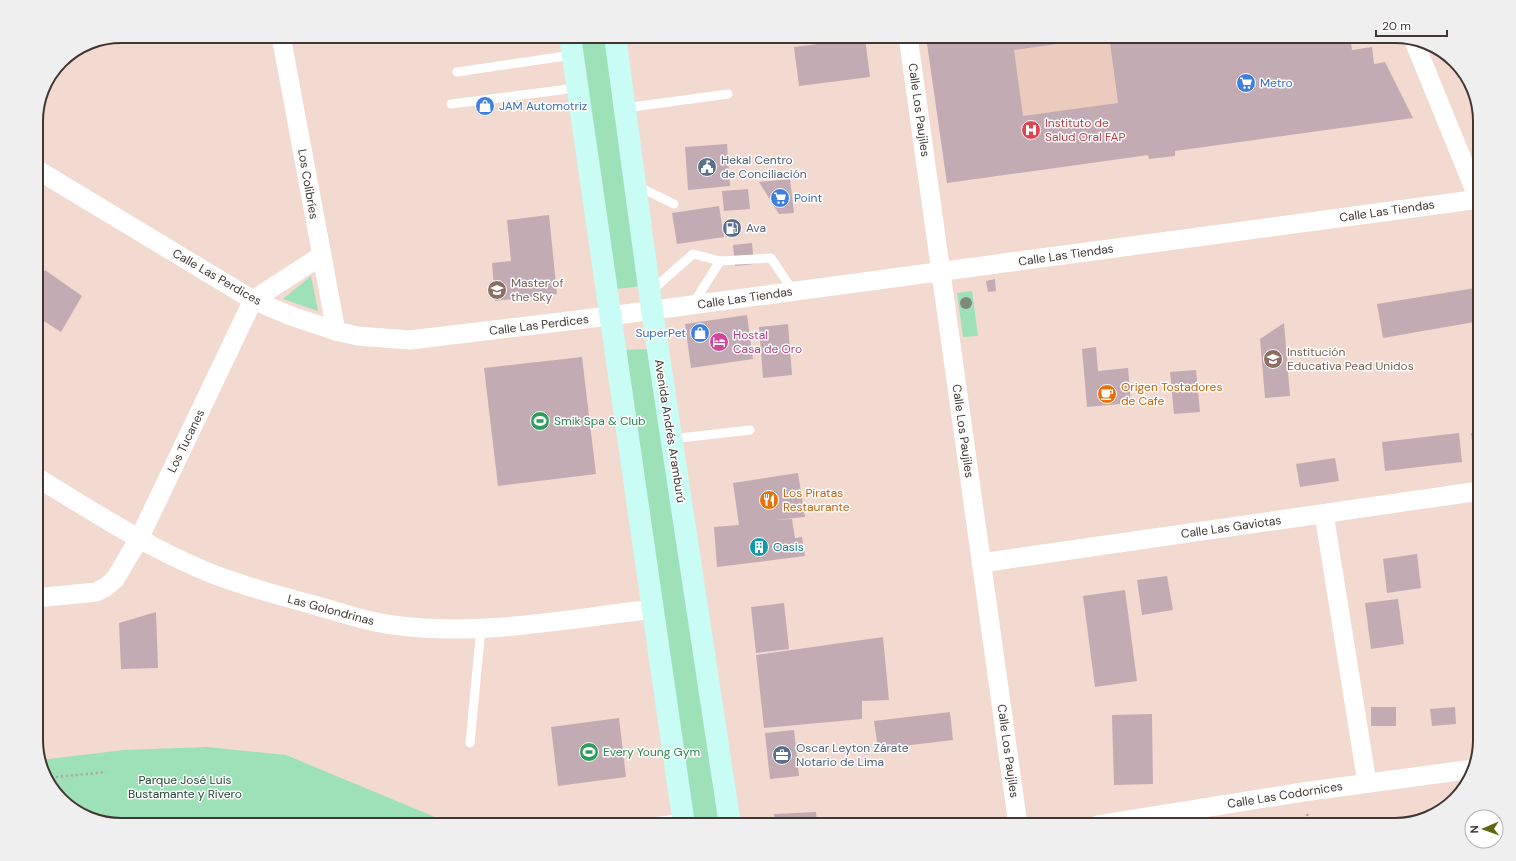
<svg xmlns="http://www.w3.org/2000/svg" width="1516" height="861" font-family="'DM Sans',sans-serif">
<rect width="100%" height="100%" fill="#f2dad0"/>
<path fill="#eacbbe" d="M926 36H1109L1125 158 947 183Z"/>
<g fill="#9ee0b8">
<path d="M579 36H607L642 286 616 289Z"/>
<path d="M311 276 318 311 283 299Z"/>
<path d="M972 291 978 336 963 337 957 293Z"/>
<path d="M648 349 721 825H688L620 350Z"/>
<path d="M207 747 286 755 435 817 447 825H121L78 814 47 783 41 760 124 750Z"/>
</g>
<g fill="#c3abb3">
<path d="M926 36H1070L1071 42 1014 50 1023 116 1118 103 1109 36H1350L1352 50 1372 47 1374 64 1385 62 1413 118 1175 151V156L1149 159 1148 155 947 183Z"/>
<path d="M865 38 870 77 799 86 794 47Z"/>
<path d="M727 144 730 186 688 190 685 147Z"/>
<path d="M790 179 794 213 779 214 759 182Z"/>
<path d="M748 189 750 209 724 211 722 191Z"/>
<path d="M719 206 724 237 677 244 672 213Z"/>
<path d="M549 215 557 294 495 301 492 263 511 261 507 220Z"/>
<path d="M752 243 754 264 735 266 733 245Z"/>
<path d="M45 270 82 296 61 332 36 316V283Z"/>
<path d="M995 279 996 291 988 292 986 281Z"/>
<path d="M1475 288 1480 321 1383 338 1377 304Z"/>
<path d="M747 315 753 359 691 368 685 324Z"/>
<path d="M1284 323 1290 396 1265 398 1260 339Z"/>
<path d="M788 324 792 375 763 378 759 327Z"/>
<path d="M1096 347 1098 371 1128 368 1131 403 1087 407 1082 349Z"/>
<path d="M582 357 596 474 498 486 484 368Z"/>
<path d="M1196 370 1200 412 1174 414 1170 372Z"/>
<path d="M1477 394H1480V409H1479Z"/>
<path d="M1475 426H1480V448L1473 449 1471 433H1476Z"/>
<path d="M1459 433 1462 462 1385 471 1382 442Z"/>
<path d="M1480 453V469L1478 470 1477 454Z"/>
<path d="M1335 458 1339 481 1300 487 1296 464Z"/>
<path d="M798 473 805 517 774 520 792 519 795 538 802 537 805 556 717 567 714 527 739 525 733 483Z"/>
<path d="M1417 554 1421 588 1387 593 1383 559Z"/>
<path d="M1167 576 1173 610 1142 615 1137 580Z"/>
<path d="M1125 590 1137 681 1095 687 1083 596Z"/>
<path d="M1398 599 1404 644 1371 649 1365 603Z"/>
<path d="M784 603 789 649 756 653 751 607Z"/>
<path d="M156 612 158 668 121 669 119 623Z"/>
<path d="M883 637 889 700 862 701V719L764 728 756 655Z"/>
<rect x="1371" y="707" width="25" height="19"/>
<path d="M1455 707 1456 724 1432 726 1430 709Z"/>
<path d="M950 712 953 740 878 749 874 721Z"/>
<path d="M1152 714 1153 784 1114 785 1112 715Z"/>
<path d="M619 718 626 777 558 786 551 727Z"/>
<path d="M794 730 799 776 770 779 765 733Z"/>
<path d="M816 812 817 825H775L774 814Z"/>
<path d="M1388 822V825H1372V824Z"/>
</g>
<g fill="none" stroke-linecap="round" stroke-linejoin="round">
<g stroke="#b7a49c" stroke-width="2.5" stroke-dasharray="2 3" stroke-linecap="butt">
<path d="M46 778 106 772"/>
<path d="M1307 814 1309 825"/>
</g>
<g stroke="#fff" stroke-width="9">
<path d="M457 72 573 55"/>
<path d="M451 104 577 88"/>
<path d="M625 108 728 94"/>
<path d="M637 186 674 204"/>
<path d="M651 291 693 254 720 261 771 258 793 291"/>
<path d="M693 304 720 261"/>
<path d="M672 439 750 430"/>
<path d="M470 743 481 628"/>
<path d="M531 823 546 825"/>
<path d="M629 825 683 818"/>
</g>
<g stroke="#fff" stroke-width="19">
<path d="M281 36 336 331"/>
<path d="M908 36 1018 825"/>
<path d="M1414 41 1480 203"/>
<path d="M36 169 253 300 291 316 336 331 358 336 410 340 610 316 1480 199"/>
<path d="M36 477C91 510 145 546 205 571 240 585 277 595 314 605 340 612 366 622 393 625 479 637 568 619 653 609"/>
<path d="M1324 514 1367 783"/>
<path d="M981 563 1480 491"/>
<path d="M36 598 96 592 106 587 115 579 139 539 253 300 321 256"/>
<path d="M1098 825 1303 792 1473 769"/>
</g>
<g stroke="#c8fcf4" stroke-width="22">
<path d="M570 36 684 825"/>
<path d="M615 36 652 310 730 825"/>
</g>
</g>
<circle fill="#7e8979" cx="966" cy="303" r="6"/>
<defs>
<symbol id="supermarket-disc" viewBox="-11 -11 22 22"><circle r="9.5" fill="#3f7fe0" stroke="#fff"/><path d="M-6-5.5h2.5l.6 2H6L4.5 2H-2.5L-4.4-4H-6ZM-1.5 3.2a1.3 1.3 0 1 0 .1 0ZM3 3.2a1.3 1.3 0 1 0 .1 0Z" fill="#fff"/></symbol>
<symbol id="shop-disc" viewBox="-11 -11 22 22"><circle r="9.5" fill="#3f7fe0" stroke="#fff"/><path d="M-5-2.5h2.3a2.7 3.5 0 0 1 5.4 0H5L5.5 6h-11ZM-1.5-2.5h3a1.5 2.3 0 0 0-3 0Z" fill="#fff"/></symbol>
<symbol id="hospital-disc" viewBox="-11 -11 22 22"><circle r="9.5" fill="#e0444e" stroke="#fff"/><path d="M-5-5h3v3.5h4V-5h3V5h-3V1.5h-4V5h-3Z" fill="#fff"/></symbol>
<symbol id="civic-disc" viewBox="-11 -11 22 22"><circle r="9.5" fill="#5c6f8a" stroke="#fff"/><path d="M-.6-6.5H3V-4.5H.6V-3L4-1V1h2V6H-6V1h2V-1L-.6-3ZM-1.2 2.5V6h2.4V2.5Z" fill="#fff"/></symbol>
<symbol id="fuel-disc" viewBox="-11 -11 22 22"><circle r="9.5" fill="#5c6f8a" stroke="#fff"/><path d="M-5.5-6h7V0h2V4h1.3V-2.5L3-4.5l.8-.8L6-3V5H2.5V1h-1V6h-7ZM-4.2-4.7v3.2H.2V-4.7Z" fill="#fff"/></symbol>
<symbol id="school-disc" viewBox="-11 -11 22 22"><circle r="9.5" fill="#8d6e63" stroke="#fff"/><path d="M0-5L7-2L0 1L-7-2ZM-4 1L0 2.5L4 1V4Q0 6-4 4Z" fill="#fff"/></symbol>
<symbol id="hotel-disc" viewBox="-11 -11 22 22"><circle r="9.5" fill="#d1479c" stroke="#fff"/><path d="M-6-4.5h1.5V1H6V5H4.5V3h-9V5H-6ZM-4 0a1.8 1.8 0 1 1 3.6 0ZM.5 0V-2.5h3Q6-2.5 6 0Z" fill="#fff"/></symbol>
<symbol id="cafe-disc" viewBox="-11 -11 22 22"><circle r="9.5" fill="#e8710a" stroke="#fff"/><path d="M-5.5-4.5H6V0H3Q3 3.5 0 3.5H-2.5Q-5.5 3.5-5.5 0ZM3-3.2v2h1.7v-2ZM-6 4.5H4V6H-6Z" fill="#fff"/></symbol>
<symbol id="stadium-disc" viewBox="-11 -11 22 22"><circle r="9.5" fill="#2e9e5b" stroke="#fff"/><path d="M0-5a6.5 5 0 1 0 0 10a6.5 5 0 1 0 0-10ZM-3.5-1.8h7v3.6h-7Z" fill="#fff"/></symbol>
<symbol id="restaurant-disc" viewBox="-11 -11 22 22"><circle r="9.5" fill="#e8710a" stroke="#fff"/><path d="M-5-6h1v4h1v-4h1v4h1v-4h1v5L-1.5 .5V6h-2V.5L-5-1ZM5-6V6H3V1.5H1.5Q1.5-4 5-6Z" fill="#fff"/></symbol>
<symbol id="building-disc" viewBox="-11 -11 22 22"><circle r="9.5" fill="#0f9aa8" stroke="#fff"/><path d="M-4-6H4V6H1V3H-1V6H-4ZM-2.5-4.3h1.7v1.8h-1.7ZM.8-4.3h1.7v1.8H.8ZM-2.5-1h1.7V.8h-1.7ZM.8-1h1.7V.8H.8Z" fill="#fff"/></symbol>
<symbol id="office-disc" viewBox="-11 -11 22 22"><circle r="9.5" fill="#5c6f8a" stroke="#fff"/><path d="M-6-3h4V-5.5h4V-3h4V5H-6ZM-1-4.5V-3h2v-1.5ZM-6 0V1H6V0Z" fill="#fff"/></symbol>
</defs>
<g fill-rule="evenodd">
<use href="#supermarket-disc" x="1235" y="72" width="22" height="22"/>
<use href="#shop-disc" x="474" y="95" width="22" height="22"/>
<use href="#hospital-disc" x="1020" y="119" width="22" height="22"/>
<use href="#civic-disc" x="696" y="156" width="22" height="22"/>
<use href="#supermarket-disc" x="769" y="187" width="22" height="22"/>
<use href="#fuel-disc" x="721" y="217" width="22" height="22"/>
<use href="#school-disc" x="486" y="279" width="22" height="22"/>
<use href="#shop-disc" x="689" y="322" width="22" height="22"/>
<use href="#hotel-disc" x="708" y="331" width="22" height="22"/>
<use href="#school-disc" x="1262" y="348" width="22" height="22"/>
<use href="#cafe-disc" x="1096" y="383" width="22" height="22"/>
<use href="#stadium-disc" x="529" y="410" width="22" height="22"/>
<use href="#restaurant-disc" x="758" y="489" width="22" height="22"/>
<use href="#building-disc" x="748" y="536" width="22" height="22"/>
<use href="#stadium-disc" x="578" y="741" width="22" height="22"/>
<use href="#office-disc" x="771" y="744" width="22" height="22"/>
</g>
<g text-anchor="middle" stroke-width="3" stroke-linejoin="round" paint-order="stroke">
<g font-size="12" fill="#366cbe" stroke="#fff" text-anchor="start">
<text x="1260" y="87">Metro</text>
<text x="499" y="110">JAM Automotriz</text>
<text x="794" y="202">Point</text>
<text x="686" y="337" text-anchor="end">SuperPet</text>
</g>
<g font-size="12" fill="#403733" stroke="#fff">
<text transform="translate(919 110) rotate(82)" y="4">Calle Los Paujiles</text>
<text transform="translate(308 184) rotate(80)" y="4">Los Colibríes</text>
<text transform="translate(1387 211) rotate(-8)" y="4">Calle Las Tiendas</text>
<text transform="translate(1066 255) rotate(-8)" y="4">Calle Las Tiendas</text>
<text transform="translate(217 277) rotate(30)" y="4">Calle Las Perdices</text>
<text transform="translate(745 298) rotate(-8)" y="4">Calle Las Tiendas</text>
<text transform="translate(539 325) rotate(-7)" y="4">Calle Las Perdices</text>
<text transform="translate(670 431) rotate(81)" y="4">Avenida Andrés Aramburú</text>
<text transform="translate(963 431) rotate(82)" y="4">Calle Los Paujiles</text>
<text transform="translate(186 441) rotate(-64)" y="4">Los Tucanes</text>
<text transform="translate(1231 527) rotate(-8)" y="4">Calle Las Gaviotas</text>
<text transform="translate(331 610) rotate(15)" y="4">Las Golondrinas</text>
<text transform="translate(1008 751) rotate(82)" y="4">Calle Los Paujiles</text>
<text transform="translate(1285 795) rotate(-9)" y="4">Calle Las Codornices</text>
</g>
<g font-size="12" fill="#be3a42" stroke="#fff" text-anchor="start">
<text x="1045" y="127">Instituto de<tspan x="1045" dy="14">Salud Oral FAP</tspan></text>
</g>
<g font-size="12" fill="#4e5e75" stroke="#fff" text-anchor="start">
<text x="721" y="164">Hekal Centro<tspan x="721" dy="14">de Conciliación</tspan></text>
<text x="746" y="232">Ava</text>
<text x="796" y="752">Oscar Leyton Zárate<tspan x="796" dy="14">Notario de Lima</tspan></text>
</g>
<g font-size="12" fill="#785e54" stroke="#fff" text-anchor="start">
<text x="511" y="287">Master of<tspan x="511" dy="14">the Sky</tspan></text>
<text x="1287" y="356">Institución<tspan x="1287" dy="14">Educativa Pead Unidos</tspan></text>
</g>
<g font-size="12" fill="#b23c85" stroke="#fff" text-anchor="start">
<text x="733" y="339">Hostal<tspan x="733" dy="14">Casa de Oro</tspan></text>
</g>
<g font-size="12" fill="#c56008" stroke="#fff" text-anchor="start">
<text x="1121" y="391">Origen Tostadores<tspan x="1121" dy="14">de Cafe</tspan></text>
<text x="783" y="497">Los Piratas<tspan x="783" dy="14">Restaurante</tspan></text>
</g>
<g font-size="12" fill="#27864d" stroke="#fff" text-anchor="start">
<text x="554" y="425">Smik Spa &amp; Club</text>
<text x="603" y="756">Every Young Gym</text>
</g>
<g font-size="12" fill="#0d838f" stroke="#fff" text-anchor="start">
<text x="773" y="551">Oasis</text>
</g>
<g font-size="12" fill="#1f4731" stroke="#fff">
<text x="185" y="784">Parque José Luis<tspan x="185" dy="14">Bustamante y Rivero</tspan></text>
</g>
</g>
<path d="M0 0H1516V861H0ZM121 43H1395A78 78 0 0 1 1473 121V740A78 78 0 0 1 1395 818H121A78 78 0 0 1 43 740V121A78 78 0 0 1 121 43Z" fill="#f0efef" fill-rule="evenodd"/>
<path fill="none" stroke="#403733" stroke-width="2" d="M121 43H1395A78 78 0 0 1 1473 121V740A78 78 0 0 1 1395 818H121A78 78 0 0 1 43 740V121A78 78 0 0 1 121 43Z"/>
<g transform="translate(1484 829) rotate(268)"><circle r="19" fill="#ffffff" stroke="#b3afad"/>
<path d="M0-3L7 15L0 10L-7 15Z" fill="#5c6910"/>
<text y="-6" font-size="11" font-weight="bold" text-anchor="middle" fill="#403733">N</text>
</g>
<path d="M1376 30v6h71v-6" fill="none" stroke="#403733" stroke-width="2"/>
<text x="1382" y="30" font-size="12" fill="#403733" stroke="#ffffff" stroke-width="3" paint-order="stroke">20 m</text>
</svg>
